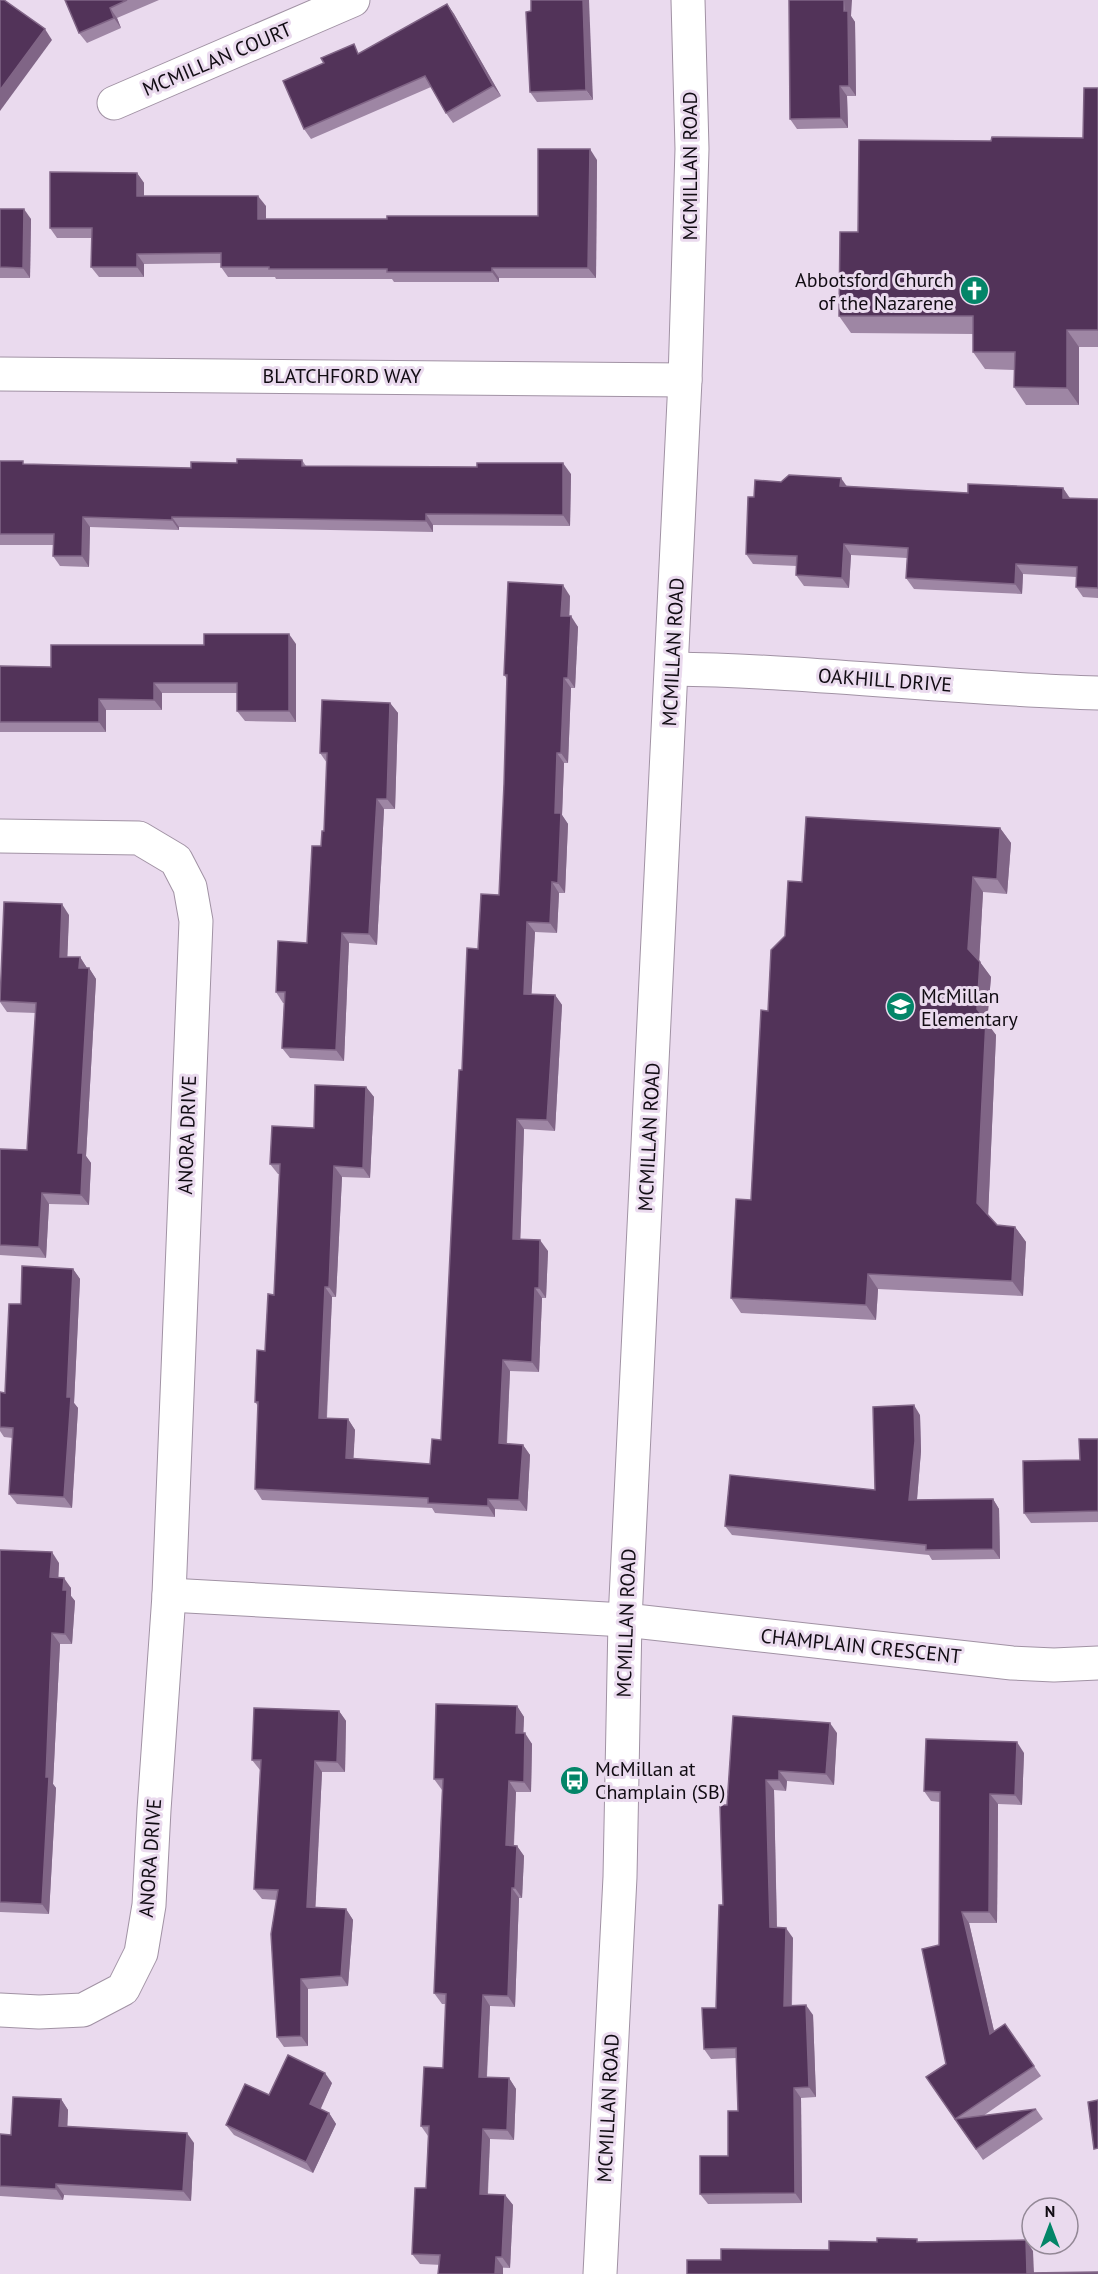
<svg xmlns="http://www.w3.org/2000/svg" width="1098" height="2274" font-family="'PT Sans',sans-serif">
<rect width="100%" height="100%" fill="#eadaee"/>
<g fill="none" stroke-linecap="round" stroke-linejoin="round">
<defs>
<g id="minor">
<path d="M114 103 353 0"/>
<path d="M0 374 685 380"/>
<path d="M672 669C814 671 956 689 1098 693"/>
<path d="M0 836 139 838 176 860 190 887 196 921 169 1595 154 1810 149 1905 141 1953 123 1989 83 2010 39 2012 0 2010"/>
<path d="M169 1595 625 1620 1012 1663 1054 1665 1098 1663"/>
<path d="M600 2274 620 1877 625 1620 685 380 692 149 688 0"/>
</g>
</defs>
<use href="#minor" stroke="#a192a4" stroke-width="35"/>
<use href="#minor" stroke="#fff" stroke-width="33"/>
</g>
<g fill="#9e86a4">
<path d="M65 0H159L117 18 121 28 87 43 79 33Z"/>
<path d="M447 4 454 14 501 96 453 123 446 113 431 87 311 139 304 129 360 53Z"/>
<path d="M531 11 593 100 537 102 530 92Z"/>
<path d="M851 16 855 22 856 96H847L848 128 797 129 790 119Z"/>
<path d="M1098 88V347H1079V405H1026L1014 387V370L985 369 973 352V334L851 333 839 316 858 232 991 141 1083 138Z"/>
<path d="M597 160 596 278H499V282H394L392 279H276L275 277H228L221 267V263L144 264V277H99L91 267 92 238H57L50 228 137 173 144 183V196L266 206V219H387L538 216Z"/>
<path d="M0 209 31 219 30 278H0Z"/>
<path d="M302 460 306 466 571 474 570 526 433 525V532L179 527V530L90 527 89 567 60 566 53 556 54 545H0V461L25 464 191 468 237 463Z"/>
<path d="M781 482 847 487 968 493 1063 488 1070 498 1098 499V598L1083 597 1076 587V577L1023 574 1022 594 914 589 906 578 907 558 851 555 849 588 804 586 796 575 797 566 753 564 746 554 754 497Z"/>
<path d="M570 596 569 616 578 627 575 688H571L568 763H564L562 815 568 824 565 893H559L557 933 535 932 531 994 555 995 562 1005 555 1131 524 1129 520 1240 548 1251 546 1298H542L539 1372 510 1371 507 1444 523 1445 530 1455 527 1511 495 1509V1517L435 1513 432 1508 262 1500 255 1489 258 1406 255 1402 265 1351 274 1295 279 1174H278L270 1164 314 1128 366 1087 374 1097 370 1178 342 1177 336 1297H332L327 1418 348 1419 355 1430 353 1459 430 1464 441 1440 462 1070 478 949 499 895 504 784 507 679 504 675Z"/>
<path d="M296 644V722L245 721 237 711V693H162V710H106V732H0V666L51 667 204 645Z"/>
<path d="M390 703 398 713 395 809H384L377 945 349 943 344 1061 290 1058 282 1048 284 1003H283L276 992 307 943 321 846 324 831 327 763 320 753Z"/>
<path d="M1000 828 1011 843 1007 894 983 892 979 961 991 977 987 1023 996 1035 988 1215 997 1225 1015 1227 1026 1242 1023 1296 878 1289 876 1320 741 1313 731 1298 751 1200 768 1011 785 936 802 882Z"/>
<path d="M69 915 67 957H80L87 968H89L96 979 86 1156 91 1163 89 1205 49 1204 46 1258 0 1255V1149L27 1150 36 1013 7 1012 0 1002V993Z"/>
<path d="M73 1269 80 1279 74 1403 78 1408 72 1508 17 1504 9 1494 13 1438 4 1437 0 1431V1392L5 1393 21 1304Z"/>
<path d="M920 1415 921 1451 917 1500 993 1499 999 1509 1000 1559 932 1560 929 1555 732 1535 725 1526 875 1490Z"/>
<path d="M1098 1439V1522L1031 1523 1024 1513 1080 1460Z"/>
<path d="M0 1550 59 1563 58 1577 71 1588V1596L75 1601 72 1644H60L53 1784 56 1788 49 1914 0 1912Z"/>
<path d="M517 1706 524 1717 523 1733 532 1744 531 1792H516L514 1846H517L524 1856 522 1898H519L515 2007 490 2006 487 2077 509 2078 516 2089 514 2140 490 2139 488 2194 505 2195 513 2205 510 2268 420 2264 412 2254 426 2188 428 2136 421 2126 443 2068 446 2004H442L434 1993 442 1790 434 1779Z"/>
<path d="M339 1711 346 1721 345 1772H322L315 1907 346 1909 353 1920 348 1986 308 1989V2046L284 2047 277 2037V1900L262 1899 254 1889 260 1770 252 1760Z"/>
<path d="M837 1733 834 1785 787 1781 786 1791 774 1790 777 1927 793 1938 792 2005 813 2015 816 2097 801 2098 802 2203 708 2204 700 2194 728 2156 738 2111 736 2058 711 2059 704 2049 716 2008 723 1905 727 1805Z"/>
<path d="M1024 1753 1022 1805 998 1804 997 1923H969L994 2031 1005 2024 1041 2076 983 2116 1036 2109 1043 2119 983 2160 926 2077 946 2064 940 1802 931 1801 924 1791Z"/>
<path d="M332 2083 320 2109 329 2113 336 2124 313 2173 234 2135 226 2125 269 2095Z"/>
<path d="M61 2099 68 2110 67 2126 194 2143 191 2201 64 2195 63 2200 0 2196V2134L11 2135Z"/>
</g>
<g fill="#806586">
<path d="M583 0H589L593 100 586 90Z"/>
<path d="M844 0H852L851 16 855 22 856 96 849 86Z"/>
<path d="M447 4 454 14 501 96 493 86Z"/>
<path d="M110 8 117 18 121 28 114 18Z"/>
<path d="M45 29 52 40 0 111V90Z"/>
<path d="M840 86 847 96 848 128 841 118Z"/>
<path d="M590 149 597 160 596 278 588 268Z"/>
<path d="M137 173 144 183V206L137 196Z"/>
<path d="M258 196 266 206V229L258 219Z"/>
<path d="M24 209 31 219 30 278 23 268Z"/>
<path d="M137 254 144 264V277L137 267Z"/>
<path d="M492 268 499 278V282L492 272Z"/>
<path d="M1067 330 1079 347V405L1067 388Z"/>
<path d="M563 463 571 474 570 526 563 515Z"/>
<path d="M841 478 848 488 840 486Z"/>
<path d="M1063 488 1070 499 1063 498Z"/>
<path d="M426 514 433 525V532L426 521Z"/>
<path d="M83 517 90 527 89 567 82 556Z"/>
<path d="M172 517 179 527V530L172 520Z"/>
<path d="M844 544 851 555 849 588 842 578Z"/>
<path d="M1016 564 1023 574 1022 594 1015 584Z"/>
<path d="M563 585 570 596 569 626 561 616Z"/>
<path d="M571 616 578 627 575 688 568 678Z"/>
<path d="M289 634 296 644V722L289 711Z"/>
<path d="M564 678 571 688 568 763 561 753Z"/>
<path d="M154 683 162 693V710L154 700Z"/>
<path d="M99 699 106 710V732L99 722Z"/>
<path d="M390 703 398 713 395 809 387 799Z"/>
<path d="M557 753 564 763 562 815 568 824 565 893 558 883 555 813Z"/>
<path d="M377 799 384 809 377 945 369 934Z"/>
<path d="M1000 828 1011 843 1007 894 997 879Z"/>
<path d="M973 877 983 892 979 964 968 949Z"/>
<path d="M552 882 559 893 557 933 550 923Z"/>
<path d="M62 904 69 915 67 967 60 957Z"/>
<path d="M527 922 535 932 531 1004 524 994Z"/>
<path d="M342 933 349 943 344 1061 336 1050Z"/>
<path d="M80 957 87 968V979L79 968Z"/>
<path d="M980 962 991 977 987 1023 996 1035 988 1218 977 1203V1009Z"/>
<path d="M89 968 96 979 86 1156 91 1163 89 1205 81 1195 78 1153Z"/>
<path d="M555 995 562 1005 555 1131 547 1120Z"/>
<path d="M366 1087 374 1097 370 1178 363 1168Z"/>
<path d="M517 1119 524 1129 520 1250 513 1239Z"/>
<path d="M334 1166 342 1177 336 1297 329 1287Z"/>
<path d="M42 1193 49 1204 46 1258 39 1247Z"/>
<path d="M1015 1227 1026 1242 1023 1296 1012 1281Z"/>
<path d="M540 1240 548 1251 546 1298 539 1288Z"/>
<path d="M73 1269 80 1279 74 1403 78 1408 72 1508 64 1497 67 1397Z"/>
<path d="M868 1274 878 1289 876 1320 866 1305Z"/>
<path d="M325 1287 332 1297 326 1428 319 1418Z"/>
<path d="M535 1288 542 1298 539 1372 532 1362Z"/>
<path d="M503 1360 510 1371 506 1453 499 1443Z"/>
<path d="M914 1405 920 1415 921 1451 916 1510 909 1500Z"/>
<path d="M348 1419 355 1430 353 1468 346 1458Z"/>
<path d="M523 1445 530 1455 527 1511 519 1500Z"/>
<path d="M488 1499 495 1509V1517L488 1506Z"/>
<path d="M993 1499 999 1509 1000 1559 993 1549Z"/>
<path d="M52 1552 59 1563 58 1587 50 1577Z"/>
<path d="M64 1578 71 1588V1596L75 1601 72 1644 65 1634 63 1590Z"/>
<path d="M52 1633 60 1644 53 1784 56 1788 49 1914 42 1904 46 1777Z"/>
<path d="M517 1706 524 1717 523 1744 516 1733Z"/>
<path d="M339 1711 346 1721 345 1772 337 1762Z"/>
<path d="M830 1723 837 1733 834 1785 826 1774Z"/>
<path d="M525 1733 532 1744 531 1792 524 1782Z"/>
<path d="M1017 1742 1024 1753 1022 1805 1015 1795Z"/>
<path d="M315 1761 322 1772 315 1917 307 1907Z"/>
<path d="M779 1771 787 1781 786 1791 779 1780Z"/>
<path d="M766 1780 774 1790 777 1937 770 1927Z"/>
<path d="M509 1781 516 1792 513 1856 506 1845Z"/>
<path d="M990 1794 998 1804 997 1923 989 1912Z"/>
<path d="M517 1846 524 1856 522 1898 515 1888Z"/>
<path d="M512 1888 519 1898 515 2007 508 1996Z"/>
<path d="M346 1909 353 1920 348 1986 341 1976Z"/>
<path d="M962 1912 969 1923 997 2044 990 2034Z"/>
<path d="M786 1928 793 1938 791 2016 784 2006Z"/>
<path d="M301 1979 308 1989V2046L301 2036Z"/>
<path d="M483 1995 490 2006 486 2088 479 2077Z"/>
<path d="M806 2005 813 2015 816 2097 809 2087Z"/>
<path d="M325 2073 332 2083 318 2115 310 2104Z"/>
<path d="M509 2078 516 2089 514 2140 507 2130Z"/>
<path d="M794 2088 801 2098 802 2203 795 2193Z"/>
<path d="M61 2099 68 2110 67 2136 59 2126Z"/>
<path d="M329 2113 336 2124 313 2173 306 2162Z"/>
<path d="M483 2129 490 2139 487 2205 480 2194Z"/>
<path d="M187 2133 194 2143 191 2201 183 2191Z"/>
<path d="M56 2184 64 2195 63 2200 56 2189Z"/>
<path d="M505 2195 513 2205 510 2268 502 2257Z"/>
<path d="M1026 2240 1033 2251 1034 2274 1027 2273Z"/>
<path d="M496 2257 503 2267V2274H495Z"/>
</g>
<g fill="#523359" stroke="#806586" stroke-width="1.5">
<path d="M0 0H4L45 29 0 90Z"/>
<path d="M65 0H127L110 8 114 18 79 33Z"/>
<path d="M531 0H583L586 90 530 92 526 12 531 11Z"/>
<path d="M789 0H844V11H848L849 86H840L841 118 790 119Z"/>
<path d="M447 4 493 86 446 113 425 76 304 129 283 81 324 63 321 58 354 44 358 54Z"/>
<path d="M1084 88H1098V330H1067V388L1014 387 1015 352H973V316H839L840 232H858L859 140 991 141 992 137 1083 138Z"/>
<path d="M538 149H590L588 268H492V272H387V269H269V267H221V253L137 254V267H91L92 228H50V172L137 173V196H258V219H387V216H538Z"/>
<path d="M0 209H24L23 268 0 267Z"/>
<path d="M237 459 302 460V466L477 467V463H563V515L426 514V521L172 517V520L83 517 82 556H53L54 534H0V461H23V464L191 468V462L237 463Z"/>
<path d="M789 475 841 478 840 486 968 493V484L1063 488V498L1098 499V588L1076 587 1077 567 1016 564 1015 584 906 578 908 548 844 544 842 578 796 575 797 556 746 554 748 497H754L755 480 781 482Z"/>
<path d="M508 582 563 585 561 616H571L568 678H564L561 753H557L555 813H561L558 883 552 882 550 923 527 922 524 994 555 995 547 1120 517 1119 513 1239 540 1240 539 1288H535L532 1362 503 1360 499 1443 523 1445 519 1500 488 1499V1506L428 1503V1498L255 1489 258 1402H255L257 1350 265 1351 268 1294 274 1295 280 1164H270L272 1126 314 1128 315 1085 366 1087 363 1168 334 1166 329 1287H325L319 1418 348 1419 346 1458 430 1464 432 1439 441 1440 459 1070H462L467 948 478 949 481 894 499 895 504 784 507 675H504Z"/>
<path d="M204 634H289V711H237V683H154V700L99 699V722H0V666L51 667V645H204Z"/>
<path d="M322 700 390 703 387 799H377L369 934 342 933 336 1050 282 1048 285 992H276L278 941 307 943 312 846H321L322 831H324L327 753H320Z"/>
<path d="M806 817 1000 828 997 879 973 877 968 949 980 962 977 1009 986 1020 977 1203 997 1225 1015 1227 1012 1281 868 1274 866 1305 731 1298 736 1199 751 1200 761 1010 768 1011 771 950 785 936 788 881 802 882Z"/>
<path d="M4 902 62 904 60 957H80L79 968H89L78 1153H83L81 1195 42 1193 39 1247 0 1245V1149L27 1150 36 1003 0 1001Z"/>
<path d="M22 1266 73 1269 67 1397H71L64 1497 9 1494 13 1428 0 1427V1392L5 1393 9 1304H21Z"/>
<path d="M914 1405 915 1441 909 1500 993 1499V1549L926 1550V1545L725 1526 730 1475 875 1490 873 1407Z"/>
<path d="M1079 1439H1098V1511L1024 1513 1023 1461 1080 1460Z"/>
<path d="M0 1550 52 1552 50 1577 64 1578 63 1590H67L65 1634 52 1633 46 1777H49L42 1904 0 1902Z"/>
<path d="M436 1704 517 1706 516 1733H525L524 1782 509 1781 506 1845 517 1846 515 1888H512L508 1996 483 1995 479 2077 509 2078 507 2130 483 2129 480 2194 505 2195 502 2257H496L495 2274H438L440 2255 412 2254 415 2188H426L429 2126H421L424 2067 443 2068 446 1994 434 1993 443 1779H434Z"/>
<path d="M254 1708 339 1711 337 1762 315 1761 307 1907 346 1909 341 1976 301 1979V2036L277 2037 271 1934 278 1890 254 1889 261 1760H252Z"/>
<path d="M733 1716 830 1723 826 1774 779 1771V1780H766L770 1927 786 1928 784 2006 806 2005 809 2087 794 2088 795 2193 700 2194V2156H728V2111H738L736 2048 704 2049 702 2008H716L719 1905H723L720 1805H727Z"/>
<path d="M926 1739 1017 1742 1015 1795 990 1794 989 1912H962L990 2034 1005 2024 1034 2066 955 2119 926 2077 946 2064 922 1949 939 1945 940 1792 924 1791Z"/>
<path d="M288 2055 325 2073 310 2104 329 2113 306 2162 226 2125 245 2084 269 2095Z"/>
<path d="M13 2097 61 2099 59 2126 187 2133 183 2191 56 2184V2189L0 2186V2134L11 2135Z"/>
<path d="M1098 2100V2148L1094 2149 1088 2102Z"/>
<path d="M1036 2109 976 2149 955 2119Z"/>
<path d="M877 2238 917 2239V2242L1026 2240 1027 2273 1098 2272V2274H687V2260H721V2249L829 2250V2241L877 2242Z"/>
</g>
<defs>
<symbol id="church-disc" viewBox="-11 -11 22 22"><circle r="9.5" fill="#038568" stroke="#eadaee"/><path d="M-1.2-6h2.4v3.5h3.3v2.4h-3.3V6h-2.4V-.1h-3.3v-2.4h3.3Z" fill="#fff"/></symbol>
<symbol id="school-disc" viewBox="-11 -11 22 22"><circle r="9.5" fill="#038568" stroke="#eadaee"/><path d="M0-5L7-2L0 1L-7-2ZM-4 1L0 2.5L4 1V4Q0 6-4 4Z" fill="#fff"/></symbol>
<symbol id="bus-disc" viewBox="-11 -11 22 22"><circle r="9.5" fill="#038568" stroke="#eadaee"/><path d="M-5-6H5V4H4V6H2V4H-2V6H-4V4H-5ZM-3.5-4V0h7V-4ZM-3.5 1.2v1.5H-2V1.2ZM2 1.2v1.5H3.5V1.2Z" fill="#fff"/></symbol>
</defs>
<g fill-rule="evenodd">
<use href="#church-disc" x="958" y="274" width="33" height="33"/>
<use href="#school-disc" x="884" y="990" width="33" height="33"/>
<use href="#bus-disc" x="558" y="1764" width="33" height="33"/>
</g>
<g text-anchor="middle" stroke-width="6" stroke-linejoin="round" paint-order="stroke">
<g font-size="20" fill="#110c13" stroke="#eadaee">
<text transform="translate(217 59) rotate(-23)" y="7">MCMILLAN COURT</text>
<text transform="translate(690 166) rotate(-90)" y="7">MCMILLAN ROAD</text>
<text x="342" y="383">BLATCHFORD WAY</text>
<text transform="translate(673 652) rotate(-87)" y="7">MCMILLAN ROAD</text>
<text transform="translate(885 680) rotate(4)" y="7">OAKHILL DRIVE</text>
<text transform="translate(187 1135) rotate(-88)" y="7">ANORA DRIVE</text>
<text transform="translate(649 1137) rotate(-87)" y="7">MCMILLAN ROAD</text>
<text transform="translate(626 1623) rotate(-88)" y="7">MCMILLAN ROAD</text>
<text transform="translate(861 1646) rotate(6)" y="7">CHAMPLAIN CRESCENT</text>
<text transform="translate(150 1858) rotate(-86)" y="7">ANORA DRIVE</text>
<text transform="translate(608 2108) rotate(-87)" y="7">MCMILLAN ROAD</text>
</g>
<g font-size="20" fill="#110c13" stroke="#eadaee" text-anchor="start">
<text x="954" y="287" text-anchor="end">Abbotsford Church<tspan x="954" dy="23">of the Nazarene</tspan></text>
<text x="921" y="1003">McMillan<tspan x="921" dy="23">Elementary</tspan></text>
<text x="595" y="1776">McMillan at<tspan x="595" dy="23">Champlain (SB)</tspan></text>
</g>
</g>
<g transform="translate(1050 2226)"><circle r="28" fill="#eadaee" stroke="#938896" stroke-width="1.5"/>
<path d="M0-4.5L10 22L0 15L-10 22Z" fill="#038568"/>
<text y="-9" font-size="16" font-weight="bold" text-anchor="middle" fill="#110c13">N</text>
</g>
</svg>
